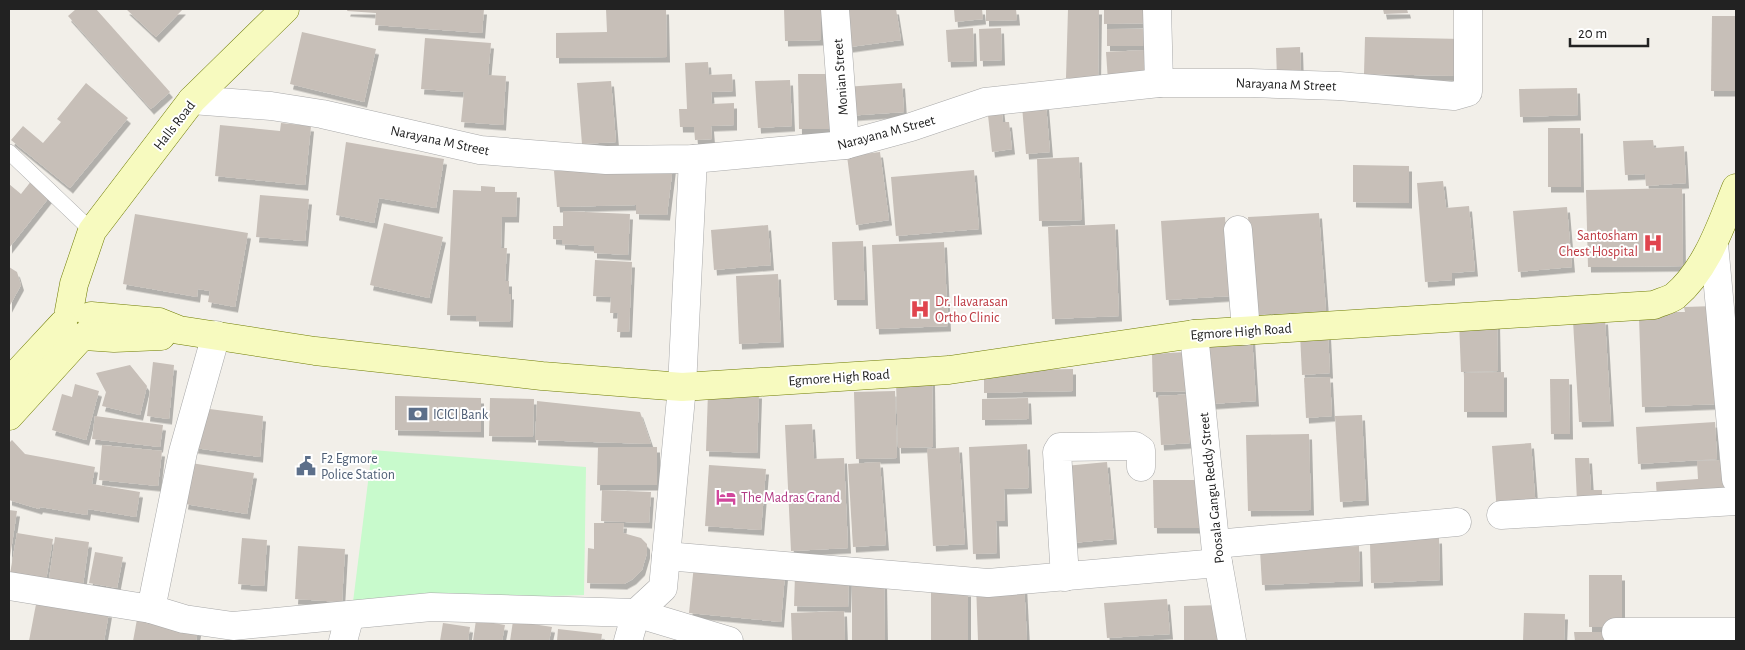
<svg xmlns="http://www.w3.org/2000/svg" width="1745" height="650" font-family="'Alegreya Sans',sans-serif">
<defs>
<filter id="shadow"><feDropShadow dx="3" dy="5.5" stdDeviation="0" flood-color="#0004"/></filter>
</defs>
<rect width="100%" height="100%" fill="#f2efe9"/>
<path fill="#c8facc" d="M372 450 586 467 584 595 353 602Z"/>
<g fill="#c7bfb8" filter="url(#shadow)">
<path d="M76 9H96L170 92 151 109 68 16Z"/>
<path d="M126 9H183L156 37Z"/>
<path d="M348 9H484L482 33 375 25 376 13 347 11Z"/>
<path d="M606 9H666L667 57 556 58V33L607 32Z"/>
<path d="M784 9H821V40L785 41Z"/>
<path d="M844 9H896L901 40 850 47Z"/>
<path d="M954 9H982L983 19 955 22Z"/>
<path d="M986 9H1016L1017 20 986 21Z"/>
<path d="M1068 9H1099L1098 79 1066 78Z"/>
<path d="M1104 9H1148V23L1104 24Z"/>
<path d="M1383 9H1407L1408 13 1384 14Z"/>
<path d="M1712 16H1736V91H1711Z"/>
<path d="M973 28 974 61 948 62 946 30Z"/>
<path d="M1001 28 1002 60 980 61 979 29Z"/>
<path d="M1107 29H1150L1151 46H1107Z"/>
<path d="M302 32 376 49 364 102 290 84Z"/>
<path d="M1365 37 1463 39 1462 76 1364 74Z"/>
<path d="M425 38 491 43 488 75 506 76 503 125 461 122 464 92 421 89Z"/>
<path d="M1300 47 1301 79 1277 80 1276 48Z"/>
<path d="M1147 50 1149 78 1108 81 1106 52Z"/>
<path d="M708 62 709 75 732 74 733 91 711 92 712 104 734 103V125L711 126 712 139 695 140 694 127H680L679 109H687L685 63Z"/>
<path d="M798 74H835L836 129H799Z"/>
<path d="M790 80 792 126 758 128 755 81Z"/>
<path d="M611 81 616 142 582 144 577 83Z"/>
<path d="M86 83 128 118 70 188 11 140 23 126 43 143 61 122 57 119Z"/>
<path d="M902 83 904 112 846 116 845 87Z"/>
<path d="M1577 88 1578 115 1520 117 1519 89Z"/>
<path d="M1046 104 1050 152 1026 154 1022 106Z"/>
<path d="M1001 105 1003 122H1009L1012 149 992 152 987 106Z"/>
<path d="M281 123 311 126 305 185 215 176 220 125 280 131Z"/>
<path d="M1548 128H1580L1581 187H1548Z"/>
<path d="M1653 140 1654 148 1684 146 1686 183 1646 186 1645 174 1625 175 1623 141Z"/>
<path d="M346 142 444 159 436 208 379 198 374 223 336 215Z"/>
<path d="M880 152 889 220 856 225 847 156Z"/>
<path d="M1079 157 1082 220 1039 221 1037 159Z"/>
<path d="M1353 165 1409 166V203L1353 202Z"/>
<path d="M673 166 667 215 636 214V205L557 207 554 171Z"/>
<path d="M974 170 979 229 896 236 891 177Z"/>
<path d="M32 180 51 195 9 248V184L21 194Z"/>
<path d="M1443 181 1446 208 1469 206 1475 271 1452 273V280L1425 282 1417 183Z"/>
<path d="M481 186 495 187V192H517L516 217H502L501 248H507L505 281H509V294H511L510 322 476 321V316L447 315 453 190 481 191Z"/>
<path d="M1682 188 1683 266 1588 267 1586 190Z"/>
<path d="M260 195 309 199 305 241 256 237Z"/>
<path d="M1567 207 1572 267 1518 272 1513 211Z"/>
<path d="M563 211 630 214 628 255 594 253V246L562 244V240L553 239V226H563Z"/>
<path d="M1319 213 1326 311 1255 315 1248 217Z"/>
<path d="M135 214 248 233 235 307 208 302 210 291 198 289 197 297 123 284Z"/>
<path d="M1225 217 1230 296 1166 300 1161 221Z"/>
<path d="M384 223 443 237 429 298 370 285Z"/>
<path d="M1115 224 1119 316 1052 319 1048 227Z"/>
<path d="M768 225 771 265 714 270 711 230Z"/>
<path d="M863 241 865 300H834L832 242Z"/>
<path d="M944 242 948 326 876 329 872 245Z"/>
<path d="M595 260 632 262 629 332H617L618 313H610L611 297 593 296Z"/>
<path d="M9 267 17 272 21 285 9 307Z"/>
<path d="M778 274 781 342 739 344 736 276Z"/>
<path d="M1715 306 1718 404 1642 407 1639 317H1662V312H1685L1684 307Z"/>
<path d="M1497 319 1498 371 1461 372 1459 321Z"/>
<path d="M1605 319 1611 421 1579 422 1573 321Z"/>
<path d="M1328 333 1330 373 1302 375 1300 334Z"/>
<path d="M1252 336 1256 401 1210 404 1206 343Z"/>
<path d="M1186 352 1192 391 1153 392 1152 354Z"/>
<path d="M153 362 174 365 169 419 147 416Z"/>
<path d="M130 365 147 386 140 415 102 406 106 392 96 373Z"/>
<path d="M1073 369V391L984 393V371Z"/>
<path d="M1504 372V412H1464V373Z"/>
<path d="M1330 377 1332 416 1306 418 1304 378Z"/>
<path d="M1550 379H1569L1570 434H1551Z"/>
<path d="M932 380 933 447 898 448 896 381Z"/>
<path d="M75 384 99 391 86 440 52 430 62 394 72 397Z"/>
<path d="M895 391 897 458 856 459 854 392Z"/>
<path d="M708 392 759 393 757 453 706 451Z"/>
<path d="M1196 394 1198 433 1189 434 1190 443 1161 445 1158 396Z"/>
<path d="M395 396 481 398V432L395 430Z"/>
<path d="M490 398 534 399 533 437 489 436Z"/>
<path d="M1028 398 1029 419 982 420V399Z"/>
<path d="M537 401 640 412 651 444 535 440Z"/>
<path d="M202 408 263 416 260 457 195 448Z"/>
<path d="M1362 415 1366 500 1340 502 1335 416Z"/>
<path d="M95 416 163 425 160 447 92 439Z"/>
<path d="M1715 422 1717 459 1638 464 1636 427Z"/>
<path d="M812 424 814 459 844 458 848 548 791 551 785 425Z"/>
<path d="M1309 434 1311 510 1248 511 1246 435Z"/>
<path d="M12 440 25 454 95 467 92 484 140 492 136 517 88 509 87 515 40 507 39 509 9 500V443Z"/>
<path d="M1531 443 1536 510 1497 513 1492 446Z"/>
<path d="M1027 444 1029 488 1004 489 1005 521H996L997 553 973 554 969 447Z"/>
<path d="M102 445 162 451 158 486 99 480Z"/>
<path d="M598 447H657V485H597Z"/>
<path d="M959 447 965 544 933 546 927 449Z"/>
<path d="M1575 458H1589L1591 490H1602V501L1577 502Z"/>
<path d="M1724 460 1727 495 1657 500 1656 482 1698 479 1697 461Z"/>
<path d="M880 462 886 545 853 547 848 464Z"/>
<path d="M1107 462 1114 539 1072 543 1065 466Z"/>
<path d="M191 463 254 473 247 514 185 504Z"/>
<path d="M709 465 766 469 761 530 705 526Z"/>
<path d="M1153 480H1201V528H1154Z"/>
<path d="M602 490 651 492 649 523 601 521Z"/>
<path d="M9 510 17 511 10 557H9Z"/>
<path d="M594 523H624L623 533 641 538 647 544V553L642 570 633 579 624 584 587 583 588 548 594 549Z"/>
<path d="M17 533 53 539 45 586 9 580Z"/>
<path d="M55 537 89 542 82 592 48 586Z"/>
<path d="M242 538 267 540 264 586 238 584Z"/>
<path d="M1439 538 1440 580 1371 583 1370 542Z"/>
<path d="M298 546 345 549 342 602 295 599Z"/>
<path d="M1359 546 1360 581 1262 585 1260 550Z"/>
<path d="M95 552 123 557 117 588 89 583Z"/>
<path d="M694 565 785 574 781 622 689 613Z"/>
<path d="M795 574 849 575 848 607 794 606Z"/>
<rect x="1589" y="575" width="33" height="52"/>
<path d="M852 578H884L885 641H852Z"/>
<path d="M1024 582 1027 641H978L976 584Z"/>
<path d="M931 590 968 591V641H931Z"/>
<path d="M37 599 109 612 104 641H29Z"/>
<path d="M1167 599 1170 634 1107 638 1104 603Z"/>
<path d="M1220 605 1221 641H1184V606Z"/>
<path d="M844 611 845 641H792L791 613Z"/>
<path d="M1524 613 1565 614 1564 641H1523Z"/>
<path d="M138 614 199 626 196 641H133Z"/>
<path d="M476 620 505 625 502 641H473Z"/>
<path d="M513 621 552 627 549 641H510Z"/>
<path d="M443 623 470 627 468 641H440Z"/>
<path d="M558 629 602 634 601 641H557Z"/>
<path d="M1574 632H1616V641H1575Z"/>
</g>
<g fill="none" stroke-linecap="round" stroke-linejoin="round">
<defs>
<path id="service" d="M9 152 92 231"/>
<g id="minor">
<path d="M835 9 845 145"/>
<path d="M1157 9 1159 83"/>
<path d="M192 100 271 106 322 114 480 150 606 160 693 159 845 145 911 127 985 102 1159 83H1251L1339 86 1454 96 1468 92V9"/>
<path d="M1238 230 1246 331"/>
<path d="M1714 244 1736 479"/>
<path d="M1194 334 1216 551 1232 641"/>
<path d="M1501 515 1736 501"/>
<path d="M1216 544 1457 522"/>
<path d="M666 556 988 583 1218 563"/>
<path d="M1065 577 1057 452 1060 447 1135 446 1141 450V467"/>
<path d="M9 586 151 609 184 619 233 626 431 607 636 613 729 641"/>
<path d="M151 609 183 452 216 335"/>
<path d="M1616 632H1736"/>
<path d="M343 641 350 615"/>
<path d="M628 641 636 613 663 588 682 387 693 159"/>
</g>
<g id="secondary">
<path d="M69 311 74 284 92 231 192 100 285 9"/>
<path d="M91 316 159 322 179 330 315 351 542 376 682 387 949 370 1194 334 1654 305C1660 302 1670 300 1675 296 1707 269 1721 225 1736 188"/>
<path d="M84 336 114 338 161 336"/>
<path d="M9 382 63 324"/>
<path d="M9 416 80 338"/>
</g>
</defs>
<use href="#service" stroke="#a9a9a9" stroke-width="16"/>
<use href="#minor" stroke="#a9a9a9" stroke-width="29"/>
<use href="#secondary" stroke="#707d05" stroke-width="29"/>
<use href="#service" stroke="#fff" stroke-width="15"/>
<use href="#minor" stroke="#fff" stroke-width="28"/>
<use href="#secondary" stroke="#f7fabf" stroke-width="28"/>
</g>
<defs>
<symbol id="hospital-bare" viewBox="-9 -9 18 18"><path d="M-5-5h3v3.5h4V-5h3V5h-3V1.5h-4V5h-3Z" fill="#e0444e" stroke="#fff" stroke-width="2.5" paint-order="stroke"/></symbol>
<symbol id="bank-bare" viewBox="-9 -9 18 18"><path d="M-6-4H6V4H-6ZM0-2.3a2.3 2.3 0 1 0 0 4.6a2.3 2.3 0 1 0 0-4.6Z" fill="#5c6f8a" stroke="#fff" stroke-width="2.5" paint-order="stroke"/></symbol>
<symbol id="civic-bare" viewBox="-9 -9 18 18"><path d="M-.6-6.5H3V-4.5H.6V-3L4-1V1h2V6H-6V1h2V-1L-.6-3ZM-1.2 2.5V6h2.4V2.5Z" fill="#5c6f8a" stroke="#fff" stroke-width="2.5" paint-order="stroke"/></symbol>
<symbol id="hotel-bare" viewBox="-9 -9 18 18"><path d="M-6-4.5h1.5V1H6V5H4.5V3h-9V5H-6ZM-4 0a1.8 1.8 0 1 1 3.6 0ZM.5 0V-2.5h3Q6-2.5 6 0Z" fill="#d1479c" stroke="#fff" stroke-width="2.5" paint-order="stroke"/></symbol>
</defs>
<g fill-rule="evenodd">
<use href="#hospital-bare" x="1639" y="229" width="28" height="28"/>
<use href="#hospital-bare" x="906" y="295" width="28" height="28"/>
<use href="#bank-bare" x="404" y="400" width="28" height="28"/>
<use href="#civic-bare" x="292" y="452" width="28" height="28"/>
<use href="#hotel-bare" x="712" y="483" width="28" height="28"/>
</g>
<g text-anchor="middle" stroke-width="4" stroke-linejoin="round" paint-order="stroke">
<g font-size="14" fill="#222" stroke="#fff">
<text transform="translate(840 77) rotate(-94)" y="5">Monian Street</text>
<text transform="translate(1286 84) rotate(2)" y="5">Narayana M Street</text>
<text transform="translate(174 125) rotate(-52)" y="5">Halls Road</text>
<text transform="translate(886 132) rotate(-15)" y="5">Narayana M Street</text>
<text transform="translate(440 140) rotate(12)" y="5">Narayana M Street</text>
<text transform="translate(1241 331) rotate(-4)" y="5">Egmore High Road</text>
<text transform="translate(839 377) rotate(-4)" y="5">Egmore High Road</text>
<text transform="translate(1211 488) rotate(-96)" y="5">Poosala Gangu Reddy Street</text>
</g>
<g font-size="14" fill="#be3a42" stroke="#fff" text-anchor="end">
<text x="1638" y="240">Santosham<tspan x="1638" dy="16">Chest Hospital</tspan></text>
<text x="935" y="306" text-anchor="start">Dr. Ilavarasan<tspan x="935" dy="16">Ortho Clinic</tspan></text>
</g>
<g font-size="14" fill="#4e5e75" stroke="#fff" text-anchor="start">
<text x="433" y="419">ICICI Bank</text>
<text x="321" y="463">F2 Egmore<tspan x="321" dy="16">Police Station</tspan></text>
</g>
<g font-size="14" fill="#b23c85" stroke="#fff" text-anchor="start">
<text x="741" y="502">The Madras Grand</text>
</g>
</g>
<rect width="1745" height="650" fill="none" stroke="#222222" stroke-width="20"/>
<path d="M1570 38v8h78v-8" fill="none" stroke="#222222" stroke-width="2.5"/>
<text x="1578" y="38" font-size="15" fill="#222222" stroke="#ffffff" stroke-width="4" paint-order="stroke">20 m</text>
</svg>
